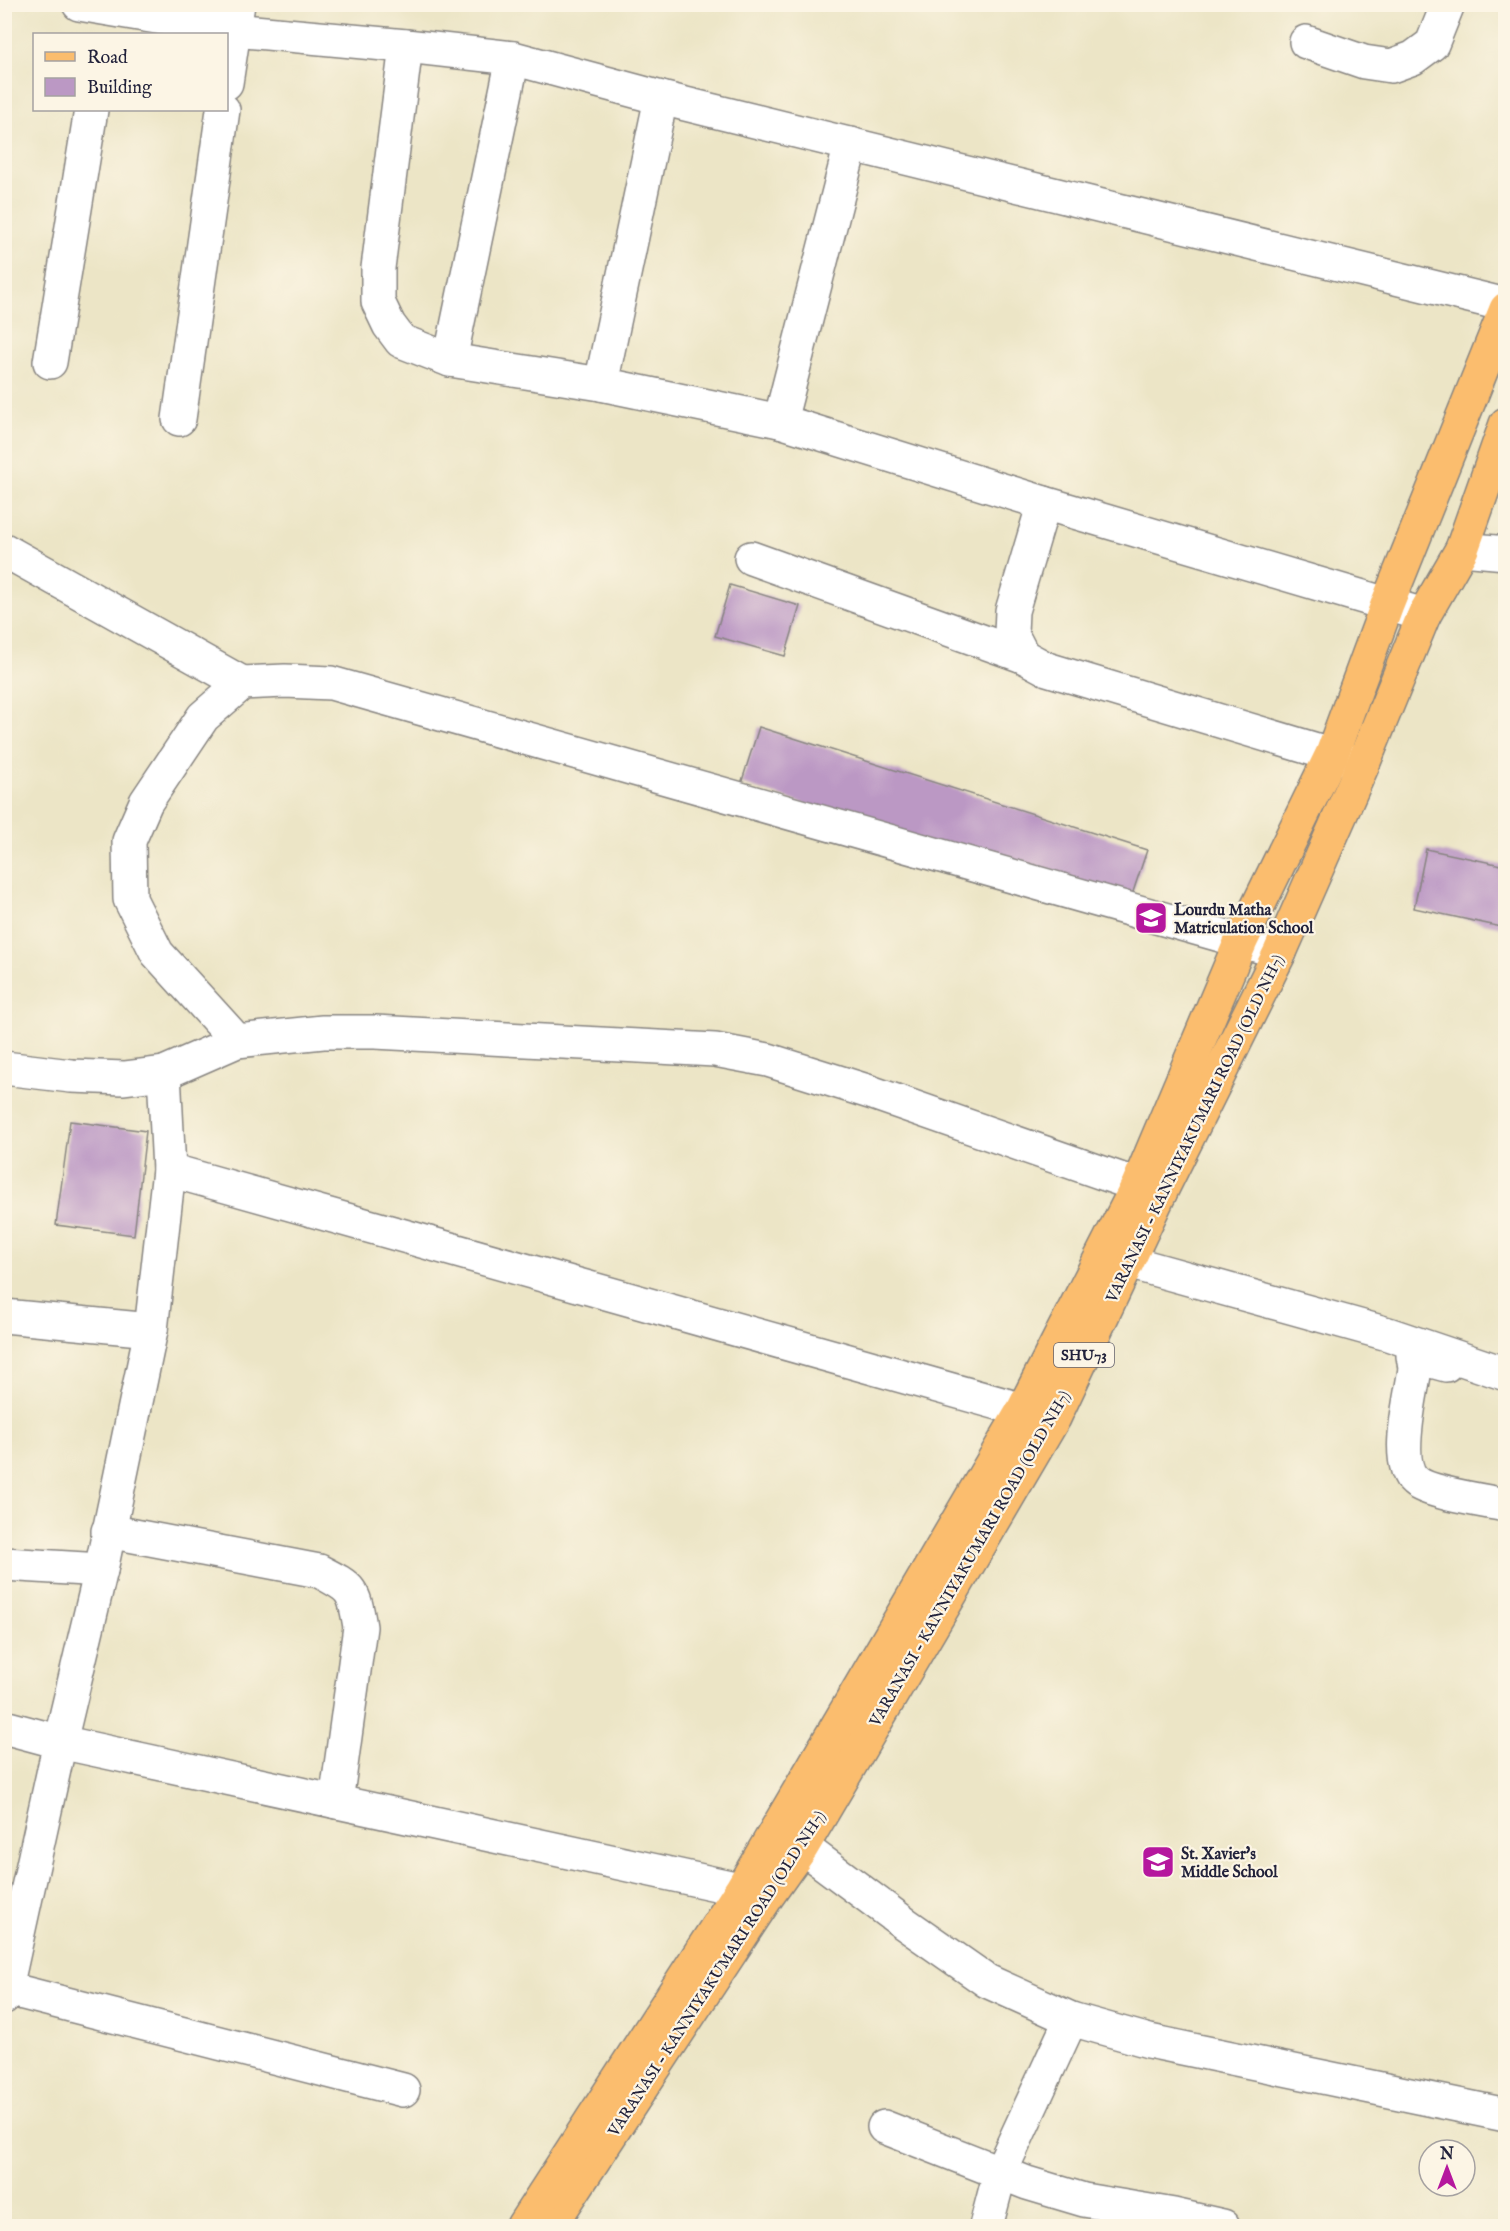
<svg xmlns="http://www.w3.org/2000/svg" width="1510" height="2231" font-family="'IM FELL English',serif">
<rect width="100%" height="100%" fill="#fcf5e5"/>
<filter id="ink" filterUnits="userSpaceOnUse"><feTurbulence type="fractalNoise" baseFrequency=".0167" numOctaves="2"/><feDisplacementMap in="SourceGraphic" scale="12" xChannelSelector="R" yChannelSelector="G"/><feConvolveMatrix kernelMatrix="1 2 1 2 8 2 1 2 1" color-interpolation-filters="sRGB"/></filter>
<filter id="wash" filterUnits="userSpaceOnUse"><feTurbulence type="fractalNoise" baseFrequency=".008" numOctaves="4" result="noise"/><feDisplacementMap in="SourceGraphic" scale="24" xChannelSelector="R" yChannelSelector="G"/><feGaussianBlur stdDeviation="1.35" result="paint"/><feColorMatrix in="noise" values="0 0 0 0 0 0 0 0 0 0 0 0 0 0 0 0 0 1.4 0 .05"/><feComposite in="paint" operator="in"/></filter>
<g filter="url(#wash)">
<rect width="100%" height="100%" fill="#ece5c6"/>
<g id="blocks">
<g fill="#bb98c4">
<path d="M730 585 800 606 785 656 715 636Z"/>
<path d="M759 727 1147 850 1128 907 741 784Z"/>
<path d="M1426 849 1506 866V928L1414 908Z"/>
<path d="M70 1121 146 1131 134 1235 56 1225Z"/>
</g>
</g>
</g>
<g filter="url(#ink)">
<use href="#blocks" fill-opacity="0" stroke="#878480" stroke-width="1.5"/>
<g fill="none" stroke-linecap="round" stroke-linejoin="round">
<defs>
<g id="minor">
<path d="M79 4 234 30 406 46 513 58 661 98 1506 305"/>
<path d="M1306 42 1364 62 1391 66 1413 58 1432 44 1448 4"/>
<path d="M406 46 378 268V302L389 325 401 341 450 360"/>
<path d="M513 58 450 360 601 384"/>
<path d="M226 83 238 4"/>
<path d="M661 98 601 384 780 421 851 144"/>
<path d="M50 362 91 110"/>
<path d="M179 419 223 110"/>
<path d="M780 421 1044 503 1424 615"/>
<path d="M1044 503 1012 611 1011 633 1023 656 1047 669 1360 763"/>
<path d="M1462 549 1506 553"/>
<path d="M4 550 242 683"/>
<path d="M751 558 1023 656"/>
<path d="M237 1041 157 953 130 899 129 841 146 802 203 717 242 683 285 681 331 683 1280 952"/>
<path d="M4 1068 71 1076 124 1078 164 1073 237 1041 323 1032H375L715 1050 768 1060 870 1092 1160 1193"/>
<path d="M169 1170 1023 1410"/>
<path d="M1128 1262 1388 1334 1506 1374"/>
<path d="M4 1316 151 1330"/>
<path d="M1446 1365 1413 1356 1415 1368C1412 1395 1393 1462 1415 1481 1428 1493 1486 1501 1506 1505"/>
<path d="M108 1531 319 1571C352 1588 354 1589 360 1627L336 1802"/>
<path d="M4 1564 101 1570"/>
<path d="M4 1727 60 1742 767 1895"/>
<path d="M802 1847 904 1923 987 1981 1071 2019 1149 2041 1506 2115"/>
<path d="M4 1988 403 2090"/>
<path d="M4 1997 60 1742 101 1570 151 1330 169 1170 164 1073"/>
<path d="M884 2127 1027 2183 1084 2200 1174 2215 1223 2226"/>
<path d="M986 2226 1000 2173 1071 2019"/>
</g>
<g id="major">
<path d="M556 2217 768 1895 802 1847 1054 1418 1160 1193 1280 952 1363 764 1424 615 1462 549 1506 424"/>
<path d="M523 2226 741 1890 1023 1410 1138 1185 1241 941 1332 754 1387 605 1506 309"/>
</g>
</defs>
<use href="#minor" stroke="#878480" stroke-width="36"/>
<use href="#major" stroke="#878480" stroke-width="36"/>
<use href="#minor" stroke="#fff" stroke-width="33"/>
<use href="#major" stroke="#fbbd6e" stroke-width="33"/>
</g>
</g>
<defs>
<symbol id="school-square" viewBox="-11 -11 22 22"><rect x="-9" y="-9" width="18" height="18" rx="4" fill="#b5179e" stroke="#fcf5e5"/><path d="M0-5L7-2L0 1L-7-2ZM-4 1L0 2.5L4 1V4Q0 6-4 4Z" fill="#fff"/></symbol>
</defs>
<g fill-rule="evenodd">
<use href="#school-square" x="1132" y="899" width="38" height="38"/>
<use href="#school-square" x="1139" y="1843" width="38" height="38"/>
</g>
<g text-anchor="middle" stroke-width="4.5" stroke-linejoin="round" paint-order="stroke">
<rect fill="#fcf5e5" stroke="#63616e" stroke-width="1.5" x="1054" y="1343" width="60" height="24" rx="4.5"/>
<g font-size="15" font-weight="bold" fill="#22223b">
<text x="1084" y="1360">SHU73</text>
</g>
<g font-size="16" font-weight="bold" fill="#22223b" stroke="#fcf5e5" text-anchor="start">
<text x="1174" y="915">Lourdu Matha<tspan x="1174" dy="18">Matriculation School</tspan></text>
<text x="1181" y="1859">St. Xavier's<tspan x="1181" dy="18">Middle School</tspan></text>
</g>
<g font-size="16" fill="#22223b" stroke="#fcf5e5">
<text transform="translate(1194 1128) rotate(-64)" y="6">VARANASI - KANNIYAKUMARI ROAD (OLD NH7)</text>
<text transform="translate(969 1558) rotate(-60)" y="6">VARANASI - KANNIYAKUMARI ROAD (OLD NH7)</text>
<text transform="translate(716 1973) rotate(-57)" y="6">VARANASI - KANNIYAKUMARI ROAD (OLD NH7)</text>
</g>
</g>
<rect width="1510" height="2231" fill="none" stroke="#fcf5e5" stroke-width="24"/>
<rect x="33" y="33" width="195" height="78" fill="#fcf5e5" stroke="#a5a1a1" stroke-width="1.5"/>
<rect x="45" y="52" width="30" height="9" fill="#fbbd6e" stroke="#a5a1a1" stroke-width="1.5"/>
<text x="87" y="63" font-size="18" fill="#22223b">Road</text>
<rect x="45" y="78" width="30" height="18" fill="#bb98c4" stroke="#a5a1a1" stroke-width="1.5"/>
<text x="87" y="93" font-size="18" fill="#22223b">Building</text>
<g transform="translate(1447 2168)"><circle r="28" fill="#fcf5e5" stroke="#a5a1a1" stroke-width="1.5"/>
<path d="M0-4.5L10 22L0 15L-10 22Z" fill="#b5179e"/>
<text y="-9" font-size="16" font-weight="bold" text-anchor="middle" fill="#22223b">N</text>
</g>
</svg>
